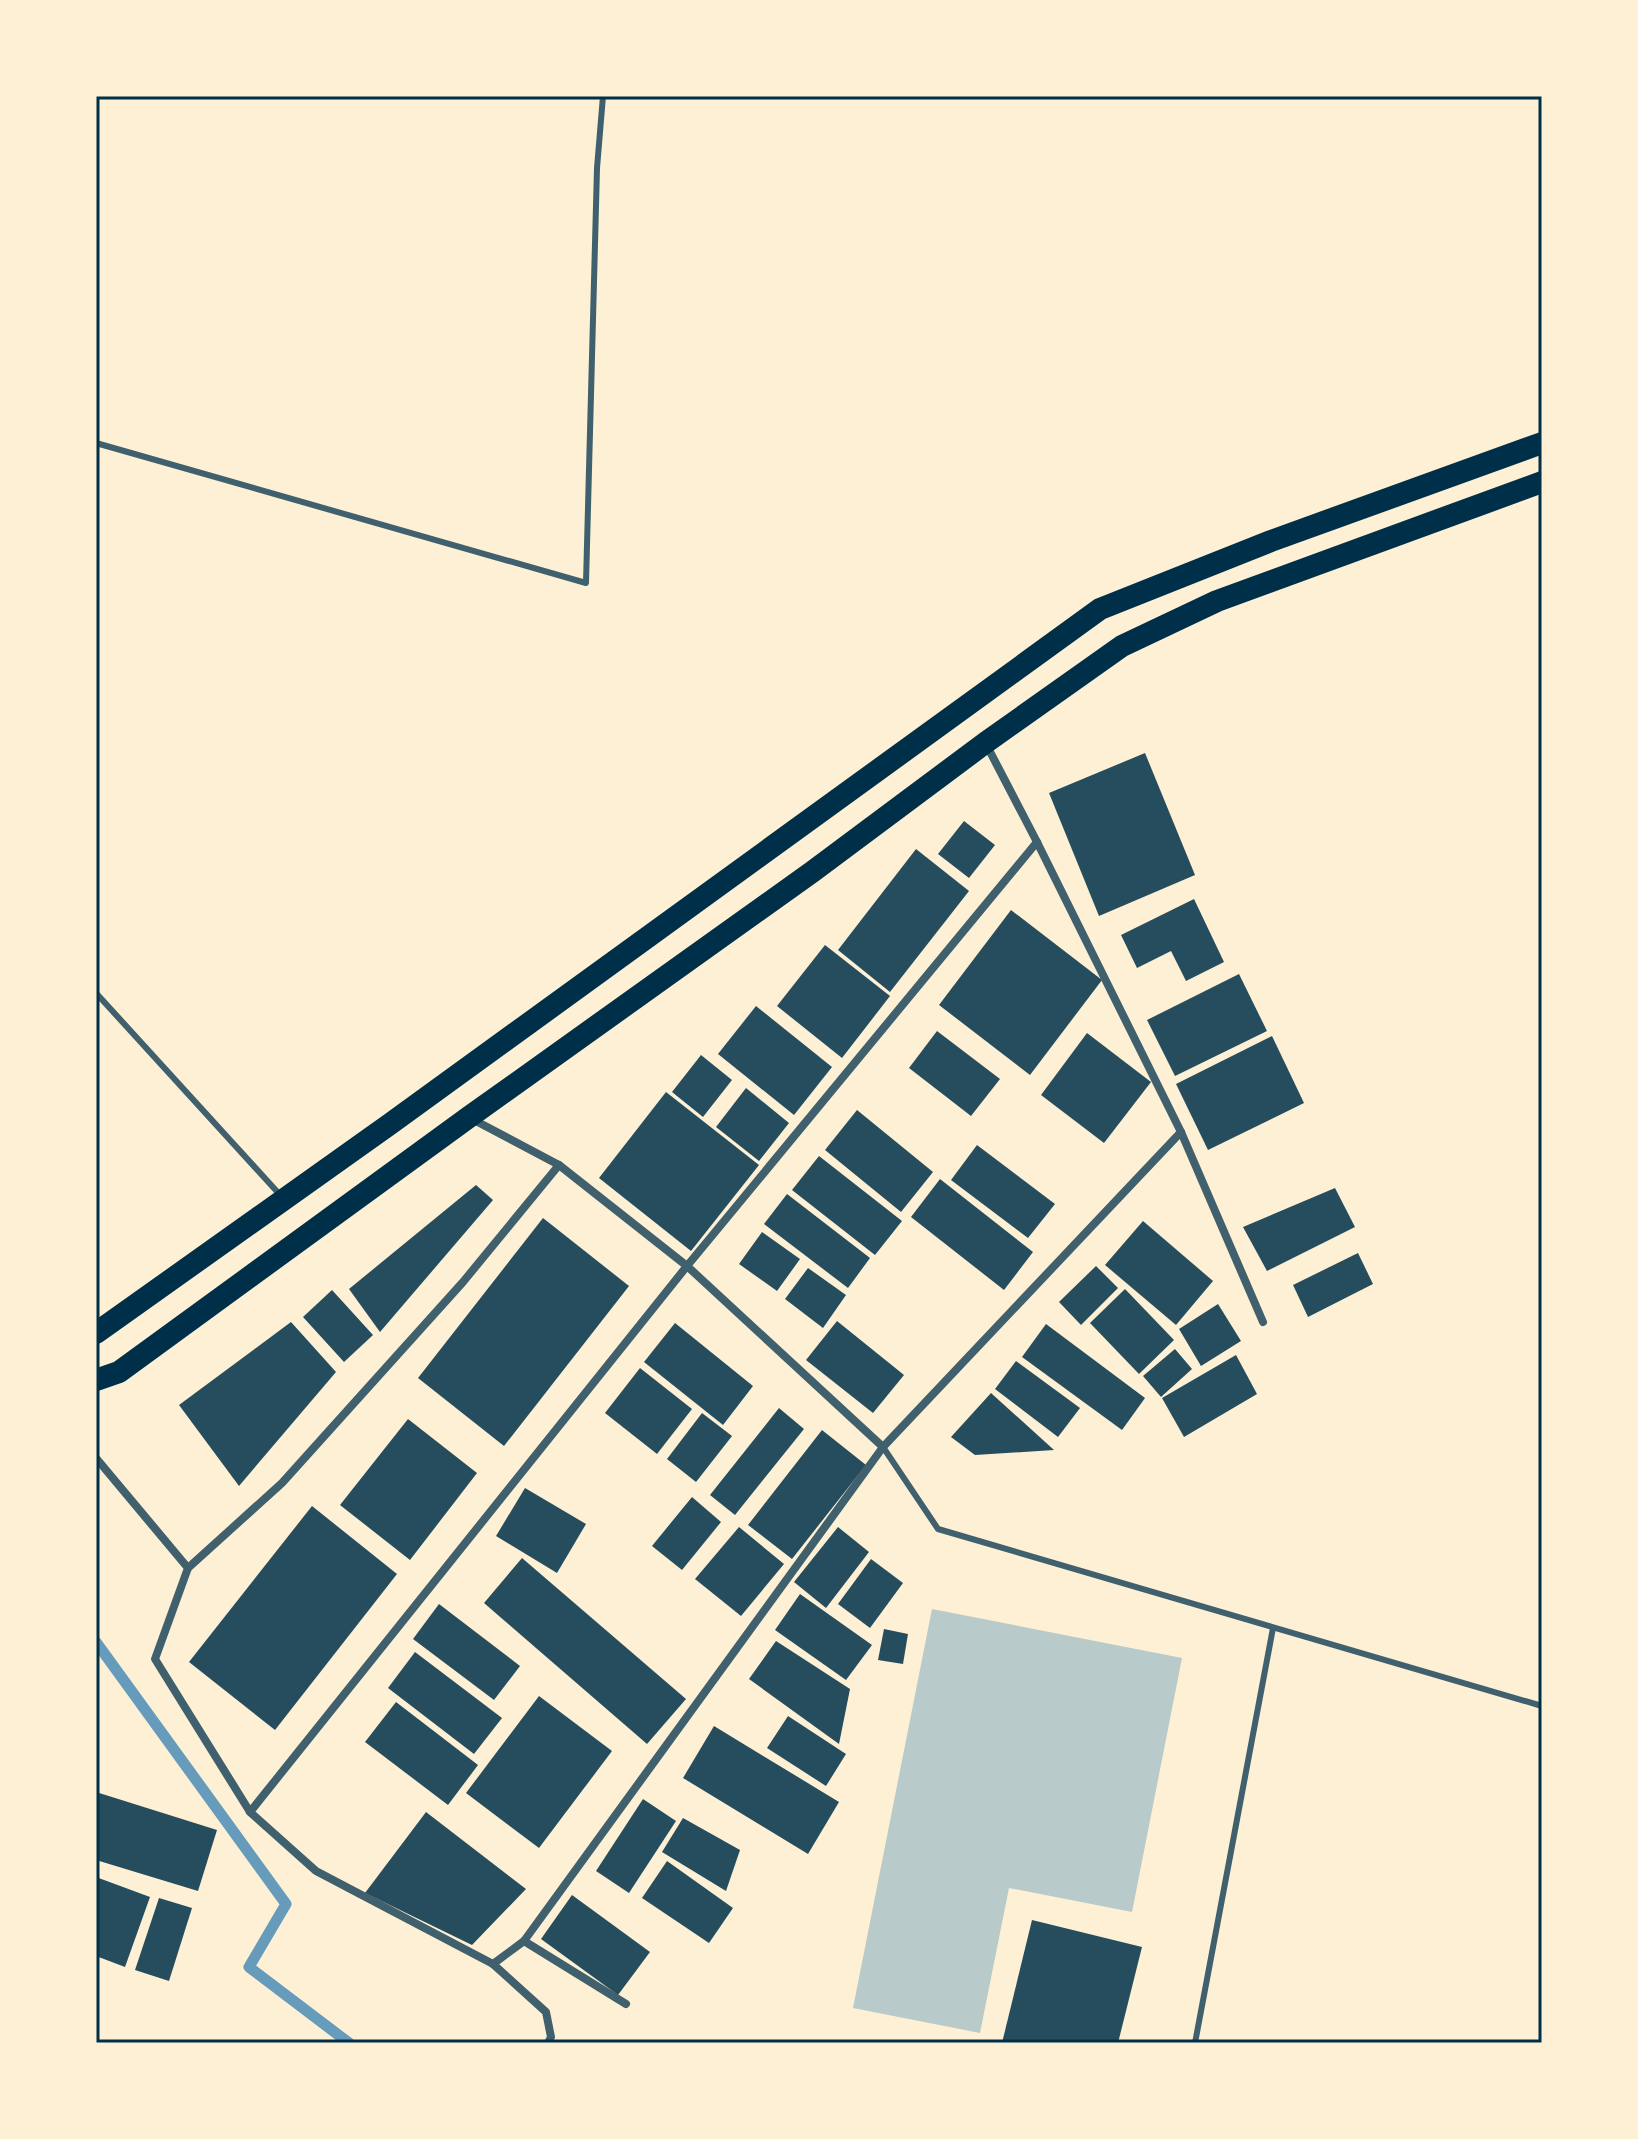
<svg xmlns="http://www.w3.org/2000/svg" width="1638" height="2139" font-family="'Fira Sans',sans-serif">
<rect width="100%" height="100%" fill="#fdf0d5"/>
<path fill="#b9caca" d="M932 1609 1182 1658 1132 1912 1009 1888 980 2033 853 2008Z"/>
<g fill="none" stroke-linecap="round" stroke-linejoin="round">
<path stroke="#669bbc" stroke-width="11" d="M96 1642 286 1904 249 1967 349 2043"/>
</g>
<g fill="#264d5e">
<path d="M1145 753 1195 875 1099 916 1049 793Z"/>
<path d="M964 821 995 845 969 878 938 854Z"/>
<path d="M916 849 969 891 890 992 838 950Z"/>
<path d="M1194 899 1224 962 1186 981 1171 951 1137 968 1121 935Z"/>
<path d="M1011 910 1102 980 1030 1075 939 1005Z"/>
<path d="M825 945 890 996 842 1058 777 1006Z"/>
<path d="M1239 974 1267 1031 1175 1076 1147 1020Z"/>
<path d="M756 1006 832 1067 794 1115 718 1054Z"/>
<path d="M937 1031 1000 1079 971 1116 909 1068Z"/>
<path d="M1087 1033 1151 1082 1104 1143 1041 1095Z"/>
<path d="M1272 1036 1304 1103 1208 1150 1176 1084Z"/>
<path d="M701 1055 732 1080 703 1117 672 1092Z"/>
<path d="M746 1088 789 1123 759 1161 716 1127Z"/>
<path d="M666 1092 759 1165 691 1251 599 1178Z"/>
<path d="M857 1110 933 1172 901 1212 825 1150Z"/>
<path d="M977 1145 1055 1204 1028 1238 951 1180Z"/>
<path d="M819 1156 902 1221 875 1255 792 1190Z"/>
<path d="M940 1179 1033 1252 1004 1290 911 1217Z"/>
<path d="M476 1185 493 1200 380 1332 349 1289Z"/>
<path d="M1335 1188 1355 1227 1267 1271 1243 1227Z"/>
<path d="M787 1194 870 1258 848 1288 764 1224Z"/>
<path d="M543 1218 629 1286 504 1446 418 1378Z"/>
<path d="M1143 1221 1213 1281 1176 1325 1105 1265Z"/>
<path d="M762 1232 800 1259 777 1291 739 1264Z"/>
<path d="M1358 1253 1373 1284 1308 1317 1293 1285Z"/>
<path d="M1096 1266 1118 1288 1081 1325 1059 1302Z"/>
<path d="M808 1268 846 1295 823 1328 785 1299Z"/>
<path d="M1125 1289 1174 1340 1139 1374 1090 1323Z"/>
<path d="M332 1290 373 1335 344 1362 303 1317Z"/>
<path d="M1218 1304 1241 1341 1201 1366 1179 1329Z"/>
<path d="M837 1321 904 1375 873 1413 806 1360Z"/>
<path d="M291 1322 336 1372 239 1486 179 1405Z"/>
<path d="M675 1323 753 1386 723 1425 644 1362Z"/>
<path d="M1046 1324 1145 1398 1122 1430 1022 1357Z"/>
<path d="M1175 1349 1192 1369 1161 1397 1143 1376Z"/>
<path d="M1236 1355 1257 1394 1184 1437 1162 1398Z"/>
<path d="M1016 1361 1080 1408 1058 1437 995 1389Z"/>
<path d="M640 1368 692 1409 657 1454 605 1413Z"/>
<path d="M991 1393 1054 1450 975 1455 951 1437Z"/>
<path d="M779 1408 804 1429 735 1515 710 1495Z"/>
<path d="M702 1413 732 1436 696 1482 667 1459Z"/>
<path d="M408 1419 477 1473 410 1560 340 1505Z"/>
<path d="M822 1430 866 1465 792 1559 748 1525Z"/>
<path d="M525 1488 586 1524 557 1573 496 1536Z"/>
<path d="M692 1497 721 1522 682 1570 652 1546Z"/>
<path d="M312 1506 397 1574 275 1730 189 1662Z"/>
<path d="M739 1527 784 1564 741 1616 695 1579Z"/>
<path d="M838 1527 869 1552 826 1608 794 1582Z"/>
<path d="M522 1558 686 1699 647 1744 484 1603Z"/>
<path d="M871 1559 903 1583 870 1628 838 1604Z"/>
<path d="M800 1594 872 1645 846 1680 775 1630Z"/>
<path d="M439 1604 520 1666 494 1700 413 1639Z"/>
<path d="M884 1629 908 1634 903 1664 878 1660Z"/>
<path d="M776 1641 850 1689 839 1744 749 1679Z"/>
<path d="M415 1652 502 1718 474 1754 388 1688Z"/>
<path d="M539 1696 612 1751 539 1848 466 1793Z"/>
<path d="M396 1702 478 1765 448 1805 365 1742Z"/>
<path d="M788 1716 846 1754 826 1786 767 1748Z"/>
<path d="M714 1726 839 1802 808 1854 683 1778Z"/>
<path d="M96 1792 217 1830 198 1891 96 1860Z"/>
<path d="M643 1799 676 1821 629 1893 596 1871Z"/>
<path d="M426 1812 526 1889 472 1945 365 1893Z"/>
<path d="M683 1818 740 1850 726 1891 662 1852Z"/>
<path d="M667 1861 733 1908 709 1943 642 1898Z"/>
<path d="M96 1877 150 1897 125 1967 96 1956Z"/>
<path d="M572 1895 650 1952 618 1995 541 1939Z"/>
<path d="M159 1898 192 1908 169 1981 135 1970Z"/>
<path d="M1032 1920 1142 1947 1118 2043H1002Z"/>
</g>
<g fill="none" stroke-linecap="round" stroke-linejoin="round">
<g stroke="#3f606c" stroke-width="6">
<path d="M96 443 586 583 597 168 603 96"/>
<path d="M96 993 282 1197"/>
<path d="M883 1447 938 1529 1542 1706"/>
<path d="M1195 2043 1273 1628"/>
</g>
<g stroke="#3f606c" stroke-width="8">
<path d="M986 744 1037 842 1181 1132 1263 1322"/>
<path d="M883 1447 687 1266 1037 842"/>
<path d="M96 1458 188 1568 155 1659 250 1812 316 1871 493 1964 546 2012 551 2037 548 2043"/>
<path d="M188 1568 282 1483 463 1282 559 1165 472 1119"/>
<path d="M250 1812 687 1266 559 1165"/>
<path d="M524 1941 626 2004"/>
<path d="M493 1964 524 1941 883 1447 1181 1132"/>
</g>
<g stroke="#003049" stroke-width="22">
<path d="M96 1333 390 1124 1100 609 1271 541 1542 443"/>
<path d="M96 1380 119 1372 469 1117 812 872 985 743 1122 646 1217 601 1542 482"/>
</g>
</g>
<rect width="1638" height="2139" fill="none" stroke="#fdf0d5" stroke-width="196"/>
<rect x="98" y="98" width="1442" height="1943" fill="none" stroke="#003049" stroke-width="3"/>
</svg>
